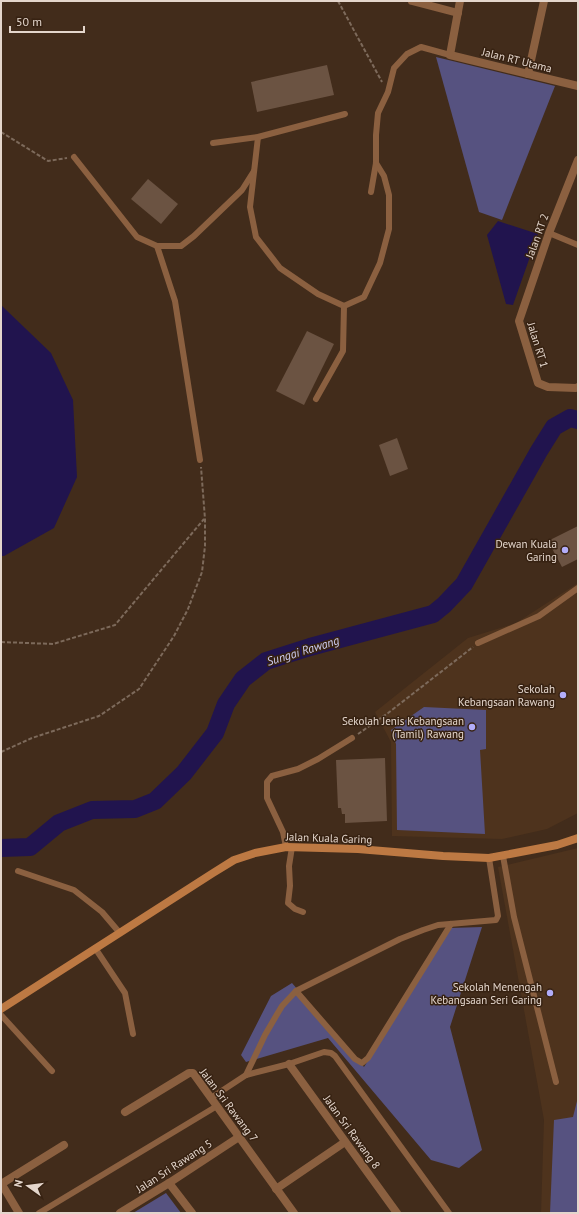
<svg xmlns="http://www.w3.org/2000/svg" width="579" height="1214" font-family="'PT Sans',sans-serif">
<rect width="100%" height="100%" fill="#422c1b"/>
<g fill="#4e331d">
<path d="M578 583V813L547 829 502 839 392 836 391 742 375 712 468 638 516 623Z"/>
<path d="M578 848V1213H541L544 1120 498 867Z"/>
</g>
<g fill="#565280">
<path d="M436 57 555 86 502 220 479 212Z"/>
<path d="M424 707 486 710V749L480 750 485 834 397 830 396 744 391 730Z"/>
<path d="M482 927 450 1027 482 1150 459 1168 431 1160 328 1038 246 1062 241 1055 271 996 292 983 364 1067 450 928Z"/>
<path d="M578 1097V1213H550L554 1120 573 1117Z"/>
<path d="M166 1193 181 1213H133Z"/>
</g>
<g fill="#21144e">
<path d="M498 221 538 234 513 305 506 304 487 235Z"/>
<path d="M1 305 51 353 73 400 77 477 54 528 4 556H1Z"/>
</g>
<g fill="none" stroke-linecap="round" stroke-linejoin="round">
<path stroke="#21144e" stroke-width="18" d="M1 848 30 847 59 823 92 810 135 809 155 801 184 773 215 733 226 704 243 679 266 661 310 647 433 614 444 605 464 584 539 451 554 427 570 418 578 420"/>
</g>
<g fill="#6b5342">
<path d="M327 65 334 95 257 112 251 82Z"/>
<path d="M148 179 178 204 161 224 131 199Z"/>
<path d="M307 331 334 344 304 405 276 391Z"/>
<path d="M397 438 408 469 390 476 379 445Z"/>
<path d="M578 526V559L562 567 548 541Z"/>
<path d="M385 758 387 821 345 823V814H342L341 808H338L336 760Z"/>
</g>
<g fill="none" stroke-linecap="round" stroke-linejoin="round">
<g stroke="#7d6a5b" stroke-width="2" stroke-dasharray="4 2" stroke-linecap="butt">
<path d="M338 1 382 82"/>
<path d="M1 132 48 161 67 158"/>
<path d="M1 642 53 644 115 625 204 519"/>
<path d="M358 734 388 713 473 647"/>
<path d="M1 752 32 738 99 716 139 689 174 636 188 609 202 572 205 546V519L201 467"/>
</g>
<g stroke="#8b6040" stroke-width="6">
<path d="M258 137 250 207 256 237 280 268 318 294 344 306"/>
<path d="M213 143 258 137 345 114"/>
<path d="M74 157 137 237 157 246H181L194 236 242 190 254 171"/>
<path d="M371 192 376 163V135L378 113 388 92 394 68 407 54 421 47 450 55"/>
<path d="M549 233 578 245"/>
<path d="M157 246 175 301 200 460"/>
<path d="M316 399 343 351 344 306 364 297 380 263 389 229V195L384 176 376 163"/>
<path d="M478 643 539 616 578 588"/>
<path d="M286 847 283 832 267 798V782L272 776 298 769 318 759 352 738"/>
<path d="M292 847 289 866 290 886 288 903 295 909 303 912"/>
<path d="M503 856 514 917 556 1082"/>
<path d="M18 871 74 890 102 912 119 932"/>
<path d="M95 948 125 993 133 1034"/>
<path d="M296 991 355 1059 362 1063 368 1058 451 924"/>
<path d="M1 1015 52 1071"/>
<path d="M246 1075 265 1035 276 1016 282 1006 296 991 400 939 423 930 438 925 496 920 498 916 489 858"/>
<path d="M211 1098 246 1075 289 1064 324 1052 331 1053 335 1056 449 1213"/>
<path d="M39 1213 217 1106"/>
</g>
<g stroke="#8b6040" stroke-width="8">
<path d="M412 1 458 13"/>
<path d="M460 1 450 55 578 86"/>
<path d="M528 74 544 1"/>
<path d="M578 160 549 233 519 321 538 383 548 387 576 388 578 387"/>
<path d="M289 1064 397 1213"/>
<path d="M125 1112 189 1073H193L294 1213"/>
<path d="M1 1183 19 1213"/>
<path d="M169 1183 192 1213"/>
<path d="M1 1184 64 1145"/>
<path d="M276 1189 345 1142"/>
<path d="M120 1213 169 1183 239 1137"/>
</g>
<path stroke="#bd7943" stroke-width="8" d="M1 1009 213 873 234 860 255 853 286 847 358 849 443 856 489 858 557 845 578 838"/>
</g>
<g fill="#b2adf9" stroke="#372212" stroke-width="1.5">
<circle cx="565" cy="550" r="4"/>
<circle cx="563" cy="695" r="4"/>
<circle cx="472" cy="727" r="4"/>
<circle cx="550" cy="993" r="4"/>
</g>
<g text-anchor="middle" stroke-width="3" stroke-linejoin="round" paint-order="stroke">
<g font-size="11" fill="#e4d6cc" stroke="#372212">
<text transform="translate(517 60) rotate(14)" y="4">Jalan RT Utama</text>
<text transform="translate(537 236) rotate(-70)" y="4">Jalan RT 2</text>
<text transform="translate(538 345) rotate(73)" y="4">Jalan RT 1</text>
<text transform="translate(329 838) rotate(2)" y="4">Jalan Kuala Garing</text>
<text transform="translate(229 1105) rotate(53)" y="4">Jalan Sri Rawang 7</text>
<text transform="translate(352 1132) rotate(54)" y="4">Jalan Sri Rawang 8</text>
<text transform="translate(174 1166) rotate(-33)" y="4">Jalan Sri Rawang 5</text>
</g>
<g font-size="11" fill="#e4d6cc" stroke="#372212" text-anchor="end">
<text x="557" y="548">Dewan Kuala<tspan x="557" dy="13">Garing</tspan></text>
<text x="555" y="693">Sekolah<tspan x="555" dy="13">Kebangsaan Rawang</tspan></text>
<text x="464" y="725">Sekolah Jenis Kebangsaan<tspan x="464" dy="13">(Tamil) Rawang</tspan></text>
<text x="542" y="991">Sekolah Menengah<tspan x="542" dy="13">Kebangsaan Seri Garing</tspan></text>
</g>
<g font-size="12" font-style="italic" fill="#cdccf2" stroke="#372212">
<text transform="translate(303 651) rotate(-17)" y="4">Sungai Rawang</text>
</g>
</g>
<rect width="579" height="1214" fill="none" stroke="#e4d6cc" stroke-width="4"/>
<g transform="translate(28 1186) rotate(284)" stroke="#372212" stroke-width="3" paint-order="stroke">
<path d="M0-3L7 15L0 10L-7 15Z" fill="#e4d6cc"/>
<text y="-6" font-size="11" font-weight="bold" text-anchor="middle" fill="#e4d6cc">N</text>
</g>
<path d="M10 26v6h74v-6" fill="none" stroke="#e4d6cc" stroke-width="2"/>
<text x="16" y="26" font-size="12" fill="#e4d6cc" stroke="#372212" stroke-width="3" paint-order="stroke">50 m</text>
</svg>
